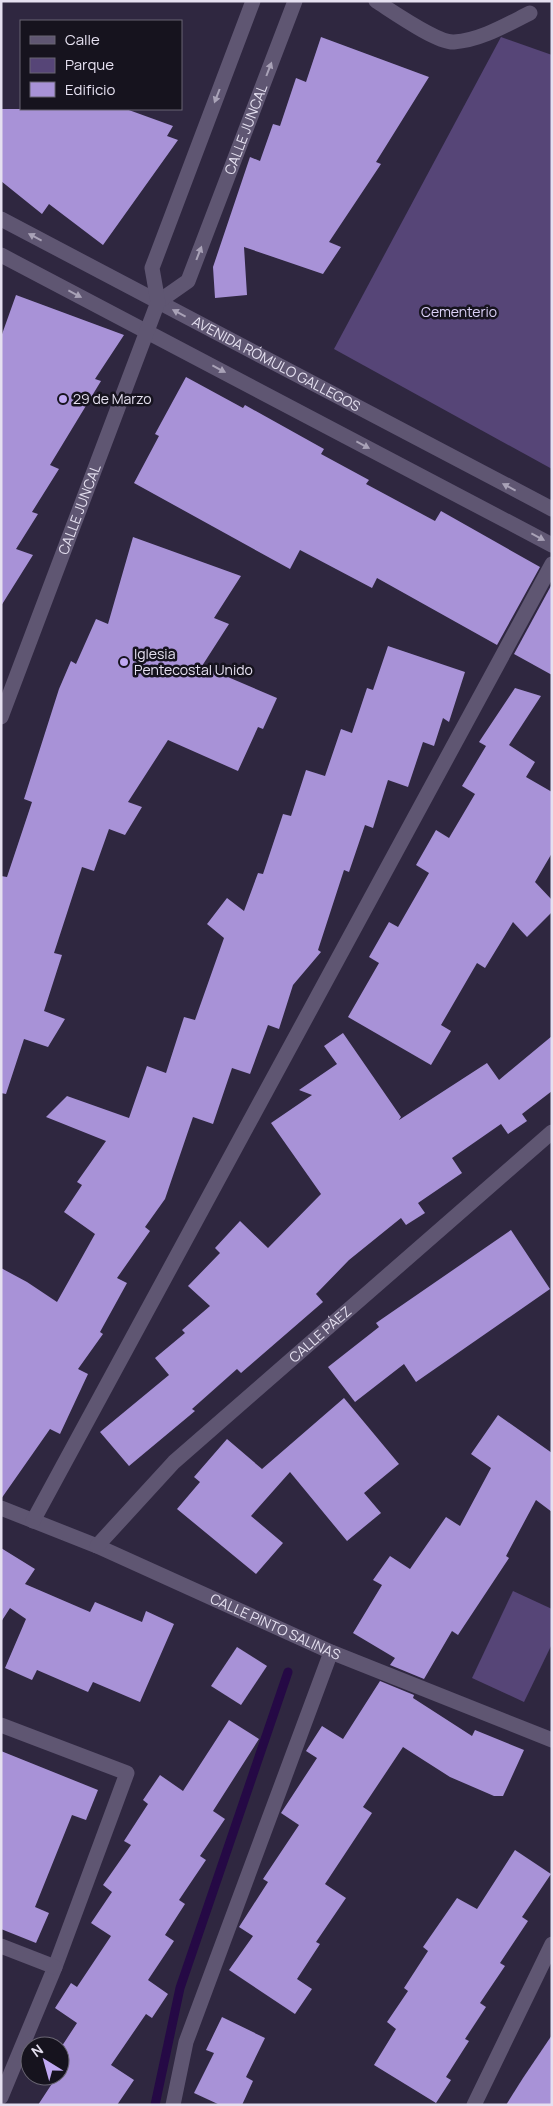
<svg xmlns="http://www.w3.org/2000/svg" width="553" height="2106" font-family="Manrope,sans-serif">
<rect width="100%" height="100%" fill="#2f2740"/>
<g fill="#564577">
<path d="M501 37 552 55V469L334 349Z"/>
<path d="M513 1591 552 1609V1644L524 1702 472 1678Z"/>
</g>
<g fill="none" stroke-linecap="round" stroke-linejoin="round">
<path stroke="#250945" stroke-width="9" d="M155 2105 180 1988 288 1672"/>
</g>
<g fill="#a892d7">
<path d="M321 37 429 77 376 162 381 164 329 242 341 247 323 274 244 247 247 295 215 298 213 267 250 157 260 161 273 124 280 126 296 78 306 82Z"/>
<path d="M1 109H126L173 126 167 136 178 140 103 245 49 204 42 214 1 181Z"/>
<path d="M16 295 124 335 95 379 101 381 50 465 59 469 32 512 38 514 16 549 33 555 1 606V337Z"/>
<path d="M186 377 243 408 245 405 324 449 321 454 369 480 366 484 435 521 441 511 540 567 497 645 377 578 372 588 300 550 290 569 134 483 159 436 155 434Z"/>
<path d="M133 537 241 576 214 618 229 624 202 666 277 698 263 729 258 727 238 771 168 740 128 802 142 807 125 835 109 829 94 871 82 867 54 953 62 955 44 1011 65 1019 48 1047 24 1039 6 1094 1 1093V876L7 877 32 802 24 799 59 689 71 661 76 664 96 619 108 624Z"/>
<path d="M552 584V675L514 654Z"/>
<path d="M388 646 465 672 449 722 443 718 434 746 423 742 408 787 388 780 373 828 365 825 349 872 344 870 318 950 321 952 293 985 279 1029 268 1025 250 1074 232 1068 213 1124 193 1117 165 1199 145 1227 150 1231 117 1278 127 1283 100 1332 103 1334 78 1369 88 1374 60 1434 50 1429 1 1499V1268L27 1282 57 1302 95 1234 64 1212 82 1185 77 1182 106 1141 46 1117 67 1096 129 1118 147 1066 166 1073 184 1017 195 1020 224 938 207 924 227 898 244 911 258 873 263 874 283 814 291 816 306 770 325 776 341 729 352 733 367 688 373 690Z"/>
<path d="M515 688 541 696 509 745 535 762 526 777 552 792V853L535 882 552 900V912L527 937 513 922 485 968 477 963 441 1025 451 1031 431 1065 348 1017 379 963 369 957 389 922 398 927 429 873 416 865 436 830 449 838 475 794 462 786 486 746 479 742Z"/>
<path d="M343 1033 401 1117 399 1120 487 1063 499 1080 552 1036V1091L522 1114 527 1121 508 1134 501 1124 452 1158 462 1173 418 1203 425 1213 406 1225 401 1218 349 1260 316 1294 323 1302 241 1373 237 1369 192 1409 195 1411 129 1466 100 1432 169 1375 155 1358 185 1333 182 1330 210 1306 188 1286 220 1253 215 1248 240 1221 268 1248 321 1194 271 1123 312 1095 299 1090 337 1064 324 1046Z"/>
<path d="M511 1230 550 1289 416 1382 404 1364 355 1402 328 1367 379 1327 376 1323Z"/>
<path d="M344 1398 399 1464 364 1493 381 1513 347 1541 290 1472 251 1516 283 1543 256 1574 177 1509 200 1482 194 1477 227 1439 262 1469Z"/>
<path d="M498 1415 552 1453V1512L536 1500 506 1556 509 1558 458 1635 452 1631 424 1679 390 1665 395 1658 353 1633 382 1585 373 1580 390 1556 410 1569 446 1517 460 1526 491 1468 471 1454Z"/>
<path d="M1 1548 35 1569 25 1584 90 1612 95 1602 142 1622 146 1611 174 1624 140 1702 93 1682 88 1692 37 1670 32 1680 5 1668 26 1619 10 1608 1 1622Z"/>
<path d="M237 1647 267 1666 241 1705 211 1686Z"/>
<path d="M380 1681 414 1695 413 1698 472 1736 475 1730 524 1750 503 1796H494L450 1777 403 1747 363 1807 372 1813 325 1884 346 1898 316 1942 320 1944 297 1979 312 1989 295 2014 229 1970 253 1936 239 1927 268 1882 263 1879 299 1825 281 1813 317 1758 306 1751 322 1726 343 1739Z"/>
<path d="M229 1720 259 1739 213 1811 225 1819 200 1856 206 1860 179 1900 185 1904 165 1935 174 1941 148 1980 168 1994 152 2018 146 2014 111 2065 134 2080 117 2105H38L57 2076H60V2049L77 2023 55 2008 71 1983 77 1987 111 1936 91 1923 112 1892 103 1885 131 1845 124 1841 148 1804 143 1800 160 1775 183 1791Z"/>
<path d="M1 1751 98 1790 86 1820 72 1815 35 1907 49 1913 36 1943 1 1929Z"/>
<path d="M515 1850 551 1874 522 1917 528 1921 500 1963 505 1966 480 2003 486 2007 465 2039 469 2041 446 2077 451 2080 436 2103 374 2065 396 2029 387 2022 408 1991 404 1988 428 1951 423 1947 457 1898 477 1909Z"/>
<path d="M222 2017 265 2038 246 2077 253 2081 242 2105H220L194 2093 214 2053 206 2050Z"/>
<path d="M552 2035V2105H506L523 2078Z"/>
</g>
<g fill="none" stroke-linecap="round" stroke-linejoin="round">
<g stroke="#5f5672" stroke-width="15">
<path d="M376 1C392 11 437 43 454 42 481 40 506 25 530 13"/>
<path id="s1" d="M1 219 552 509"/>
<path d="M1 255 552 545"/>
<path id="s2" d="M158 302 188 281 295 1"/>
<path id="s3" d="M1 717 158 302 152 268 253 1"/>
<path id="s4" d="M1 1508 97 1546 331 1652 552 1740"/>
<path d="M33 1521 552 564"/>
<path id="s5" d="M97 1546 174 1462 552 1132"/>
<path d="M1 1725 127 1773 55 1967 1 2097"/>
<path d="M1 1946 55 1967"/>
<path d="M173 2105 186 2042 331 1652"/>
<path d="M474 2105 552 1944"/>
</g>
</g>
<defs><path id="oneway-solid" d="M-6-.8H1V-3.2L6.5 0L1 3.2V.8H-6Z" transform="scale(1.25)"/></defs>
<g fill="#a9a2b7">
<use href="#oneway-solid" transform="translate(269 69) rotate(-69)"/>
<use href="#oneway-solid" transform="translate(217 96) rotate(111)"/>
<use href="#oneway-solid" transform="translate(35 237) rotate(-152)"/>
<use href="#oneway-solid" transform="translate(199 253) rotate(-69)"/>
<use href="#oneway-solid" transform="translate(75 294) rotate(28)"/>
<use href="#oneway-solid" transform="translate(179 313) rotate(-152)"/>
<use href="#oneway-solid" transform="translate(219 369) rotate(28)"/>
<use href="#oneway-solid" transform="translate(363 445) rotate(28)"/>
<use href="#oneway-solid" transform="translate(509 487) rotate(-152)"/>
<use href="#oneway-solid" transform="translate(538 537) rotate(28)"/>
</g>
<g fill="#c0a8f3" stroke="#16131e" stroke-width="2">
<circle cx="63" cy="399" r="5"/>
<circle cx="124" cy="662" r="5"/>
</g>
<g text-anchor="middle" stroke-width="5" stroke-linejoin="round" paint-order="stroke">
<g font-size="14" fill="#e5e0f0" stroke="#16131e">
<text dy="5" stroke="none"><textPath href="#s2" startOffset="199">CALLE JUNCAL</textPath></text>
<text dy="5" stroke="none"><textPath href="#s1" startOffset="311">AVENIDA RÓMULO GALLEGOS</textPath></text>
<text dy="5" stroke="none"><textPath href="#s3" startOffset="222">CALLE JUNCAL</textPath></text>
<text dy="5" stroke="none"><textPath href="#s5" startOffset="308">CALLE PÁEZ</textPath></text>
<text dy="5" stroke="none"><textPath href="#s4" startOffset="299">CALLE PINTO SALINAS</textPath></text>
</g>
<g font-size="14" fill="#dbd0f6" stroke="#16131e">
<text x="459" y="317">Cementerio</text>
</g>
<g font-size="14" fill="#e5e0f0" stroke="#16131e" text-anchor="start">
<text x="73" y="404">29 de Marzo</text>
<text x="134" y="659">Iglesia<tspan x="134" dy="16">Pentecostal Unido</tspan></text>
</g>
</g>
<rect width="553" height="2106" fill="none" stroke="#e5e0f0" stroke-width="5"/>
<rect x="20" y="20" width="162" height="90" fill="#16131e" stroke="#696572"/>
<rect x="30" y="36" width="25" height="8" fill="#5f5672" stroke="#696572"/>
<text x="65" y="45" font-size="15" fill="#e5e0f0">Calle</text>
<rect x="30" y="58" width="25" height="15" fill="#564577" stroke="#696572"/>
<text x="65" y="70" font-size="15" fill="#e5e0f0">Parque</text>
<rect x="30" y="82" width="25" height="15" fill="#a892d7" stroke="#696572"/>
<text x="65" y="95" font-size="15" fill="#e5e0f0">Edificio</text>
<g transform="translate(45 2061) rotate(323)"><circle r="24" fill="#16131e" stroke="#696572"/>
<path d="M0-4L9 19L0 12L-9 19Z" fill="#c0a8f3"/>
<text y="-8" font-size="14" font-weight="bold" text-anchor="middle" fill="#e5e0f0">N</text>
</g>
</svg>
